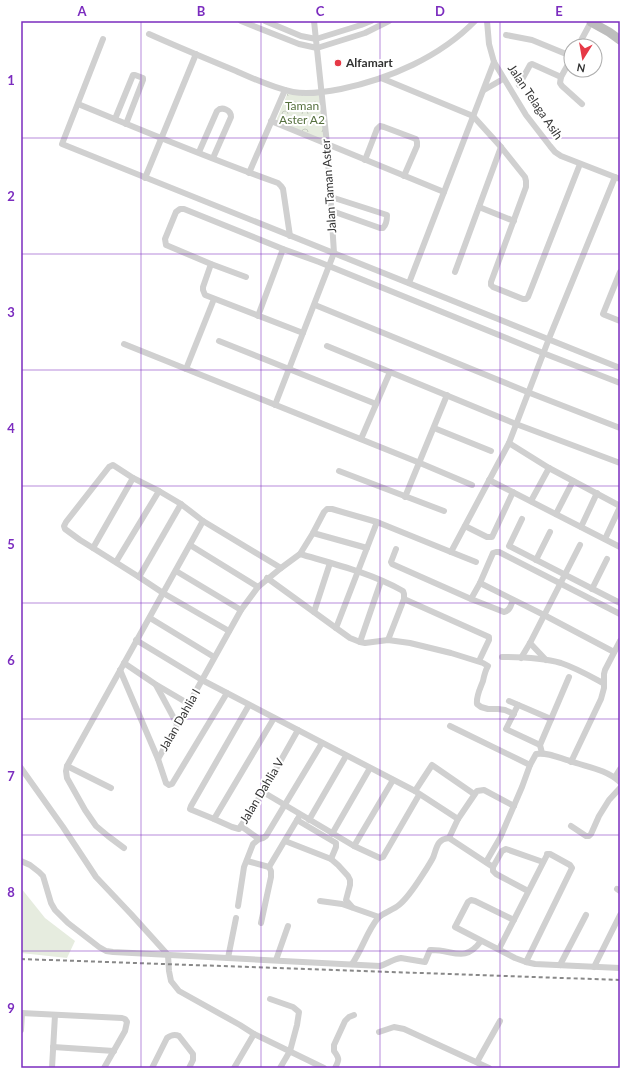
<svg xmlns="http://www.w3.org/2000/svg" width="641" height="1089" font-family="Lato,sans-serif">
<defs>
<pattern id="park-crowns" width="20" height="18" patternUnits="userSpaceOnUse"><rect width="20" height="18" fill="#e6ecdf"/><path d="M2 6a3 3 0 1 1 6 0M12 15a3 3 0 1 1 6 0" fill="none" stroke="#c6cbc0"/></pattern>
</defs>
<rect width="100%" height="100%" fill="#fff"/>
<path fill="#e6ecdf" d="M21 888 45 918 75 941 67 958 21 953Z"/>
<path fill="url(#park-crowns)" d="M288 92 320 94 326 142 276 121Z"/>
<g fill="none" stroke-linecap="round" stroke-linejoin="round">
<g stroke="#d0d0d0" stroke-width="6">
<path d="M241 21 299 44 317 48 365 33 389 21"/>
<path d="M265 21 301 36 316 39 361 25 371 21"/>
<path d="M487 21 489 44 494 62 526 115 550 146 555 152 561 156 620 179"/>
<path d="M149 34C178 47 207 59 236 71 254 79 273 88 293 92 309 95 326 92 341 89 389 79 440 57 475 21"/>
<path d="M506 35 532 40 571 56"/>
<path d="M103 39 62 144 620 368"/>
<path d="M578 46 591 22"/>
<path d="M571 59 561 77 560 83 562 86 582 104"/>
<path d="M381 78 473 116 501 147 525 177 526 181V187L491 282V285L493 287 523 299H526L528 297 580 164"/>
<path d="M519 85 530 65 532 64 561 77"/>
<path d="M484 90 503 79"/>
<path d="M78 104C144 131 210 159 278 183L281 186 283 189 290 236"/>
<path d="M115 119 133 75H135L143 78V80L126 124"/>
<path d="M271 121 444 192"/>
<path d="M199 152 217 111C222 106 231 110 231 117L213 158"/>
<path d="M365 160 377 129 380 126 384 127 416 139 417 142V146L404 176"/>
<path d="M249 173 285 90"/>
<path d="M145 178 196 54"/>
<path d="M331 197 384 214 387 215C387 220 386 225 383 228H380L332 211"/>
<path d="M479 207 514 221"/>
<path d="M211 264 203 287V290L205 295 303 333"/>
<path d="M455 272 501 147"/>
<path d="M620 272 603 314 605 315 620 321"/>
<path d="M246 277 211 264 166 245 165 239 176 212 180 209H184L283 249 319 262 543 353 620 383"/>
<path d="M409 283 494 62"/>
<path d="M315 305 530 393 620 428"/>
<path d="M258 316 283 249"/>
<path d="M219 341 289 369 376 404"/>
<path d="M124 344 420 463 472 485"/>
<path d="M327 346 516 424 620 463"/>
<path d="M186 369 214 299"/>
<path d="M275 405 334 253 327 144 314 21"/>
<path d="M434 428 491 451"/>
<path d="M361 439 390 372"/>
<path d="M509 443 549 468 620 506"/>
<path d="M339 471 444 511"/>
<path d="M133 478 93 548 139 577 163 593 229 631"/>
<path d="M489 480 620 547"/>
<path d="M405 497 447 395"/>
<path d="M531 501 549 468"/>
<path d="M556 514 573 481"/>
<path d="M522 519 509 546 620 603"/>
<path d="M465 526 487 537H492L513 492"/>
<path d="M581 527 597 493"/>
<path d="M313 533 367 548"/>
<path d="M605 539 620 507"/>
<path d="M190 545 258 587"/>
<path d="M93 548 80 540 65 529 64 526 66 522 109 467 113 465 133 478 159 491 181 504 203 521 281 568"/>
<path d="M396 549 391 562 392 564 471 599 504 612C510 611 511 605 513 600"/>
<path d="M451 552 476 562"/>
<path d="M300 554C334 564 371 573 403 591L404 594V599L388 640"/>
<path d="M536 560 550 532"/>
<path d="M116 562 159 491"/>
<path d="M176 571 241 610"/>
<path d="M139 577 181 504"/>
<path d="M267 578 336 628 350 638 360 642 365 643 388 640 410 643 451 653 483 663 488 666C485 671 484 676 483 681 480 689 476 696 477 704L481 707 488 709H498L505 710 514 714"/>
<path d="M592 589 607 559"/>
<path d="M404 599 489 637V640L479 661"/>
<path d="M471 599 480 583"/>
<path d="M314 612 330 563"/>
<path d="M150 618 214 657"/>
<path d="M336 628 377 522"/>
<path d="M136 640 202 680 415 791 458 819"/>
<path d="M360 642 381 581"/>
<path d="M530 643 546 660"/>
<path d="M614 652 544 615 480 583 493 553 496 552H499L620 614"/>
<path d="M502 657C521 657 543 658 561 663 576 668 590 676 603 683"/>
<path d="M521 658 530 643 580 545"/>
<path d="M124 663 155 684 189 704"/>
<path d="M120 670 158 759 166 783 169 785 172 784 227 693"/>
<path d="M156 685 177 724"/>
<path d="M509 701 551 719"/>
<path d="M249 705 191 806 190 809 192 810 214 819 232 827 239 829 263 792 298 730"/>
<path d="M518 705 506 729 540 745"/>
<path d="M450 726 530 765"/>
<path d="M542 753 540 745 569 677"/>
<path d="M158 759 241 610 258 587 281 568 300 554 313 533 324 512 327 509H332L377 522 451 552 509 443 550 336 615 177"/>
<path d="M571 762 601 699 604 688V674L605 670 620 641"/>
<path d="M67 766 111 788"/>
<path d="M21 768 63 827 96 877 131 914 168 955 169 971 171 981 179 991 240 1025 254 1034 324 1068"/>
<path d="M615 777 620 769"/>
<path d="M415 791 432 765 474 794"/>
<path d="M263 792 354 846 380 858 383 857 419 795"/>
<path d="M214 819 274 718"/>
<path d="M297 820 336 843V847L331 859"/>
<path d="M309 820 346 756"/>
<path d="M241 826 259 839"/>
<path d="M571 826 586 836H589L591 834 599 816 609 800 620 788"/>
<path d="M332 834 370 768"/>
<path d="M449 838 458 819 477 791 484 790 514 806"/>
<path d="M285 841 331 859 338 865 348 876 350 880V885L346 900 352 907"/>
<path d="M354 846 393 780"/>
<path d="M124 848 108 836 96 826 85 810 67 778 66 771 67 766 203 521"/>
<path d="M21 861 30 865 39 872 43 876 51 903 55 910 68 923 99 947 106 951 113 952 380 966C387 964 393 959 401 958L425 962 430 950C453 949 464 964 481 941"/>
<path d="M247 861 269 867 300 815"/>
<path d="M486 862 500 838 522 787 530 765 536 754C548 752 559 758 570 761 587 767 606 769 620 782"/>
<path d="M617 889 620 891"/>
<path d="M528 891 496 874 493 871V867L502 851 506 849 543 862"/>
<path d="M320 901 342 904 379 917"/>
<path d="M238 906 244 867 253 844 259 839 263 838 266 836 322 743"/>
<path d="M514 920 475 901 471 900 468 902 455 927 515 958 526 962 535 964 620 968"/>
<path d="M261 923 271 877V871L269 867"/>
<path d="M499 949 547 855V854H550L570 865 572 868 526 962"/>
<path d="M228 958 236 918"/>
<path d="M276 960 288 926"/>
<path d="M352 964C362 950 367 931 378 918 383 913 393 910 399 905 410 896 419 880 427 868 429 864 433 859 434 855 437 846 438 839 449 838L493 867"/>
<path d="M560 965 586 915"/>
<path d="M594 967 620 915"/>
<path d="M270 999 293 1007 299 1012 297 1025 290 1051 280 1068"/>
<path d="M21 1013 122 1018 125 1019 127 1022 125 1031 104 1068"/>
<path d="M21 1030 22 1013"/>
<path d="M379 1032 394 1027 404 1029 489 1068"/>
<path d="M53 1047 114 1051"/>
<path d="M477 1062 500 1021"/>
<path d="M52 1068 55 1015"/>
<path d="M152 1068 167 1038C171 1035 175 1034 179 1036L193 1054V1060L189 1068"/>
<path d="M234 1068 254 1034"/>
<path d="M335 1068C339 1060 340 1059 334 1051V1045L345 1021 349 1017 354 1015"/>
</g>
<path stroke="#bdbdbd" stroke-width="9" d="M592 21 591 22 609 32 620 40"/>
<path stroke="#888" stroke-width="2" stroke-dasharray="4 3" stroke-linecap="butt" d="M21 959 620 980"/>
</g>
<path fill="none" stroke="#7b2cbf" stroke-width="1" stroke-opacity="0.55" d="M141 21V1068M261 21V1068M380 21V1068M500 21V1068M21 138H620M21 254H620M21 370H620M21 486H620M21 603H620M21 719H620M21 835H620M21 951H620"/>
<circle fill="#e63946" stroke="#fff" stroke-width="1.5" cx="338" cy="63" r="4"/>
<g text-anchor="middle" stroke-width="4" stroke-linejoin="round" paint-order="stroke">
<g font-size="12" font-weight="bold" fill="#333" stroke="#fff" text-anchor="start">
<text x="346" y="67">Alfamart</text>
</g>
<g font-size="12" fill="#333" stroke="#fff">
<text transform="translate(535 102) rotate(56)" y="4">Jalan Telaga Asih</text>
<text transform="translate(329 186) rotate(-94)" y="4">Jalan Taman Aster</text>
<text transform="translate(180 720) rotate(-60)" y="4">Jalan Dahlia I</text>
<text transform="translate(262 791) rotate(-59)" y="4">Jalan Dahlia V</text>
</g>
<g font-size="12" fill="#56703f" stroke="#fff">
<text x="302" y="110">Taman<tspan x="302" dy="14">Aster A2</tspan></text>
</g>
</g>
<rect width="641" height="1089" fill="none" stroke="#ffffff" stroke-width="44"/>
<g transform="translate(583 58) rotate(191)"><circle r="19" fill="#ffffff" stroke="#adadad"/>
<path d="M0-3L7 15L0 10L-7 15Z" fill="#e63946"/>
<text y="-6" font-size="11" font-weight="bold" text-anchor="middle" fill="#333333">N</text>
</g>
<rect x="22" y="22" width="597" height="1045" fill="none" stroke="#7b2cbf" stroke-width="1.5"/>
<g font-size="13" text-anchor="middle" font-weight="bold" fill="#7b2cbf">
<text x="82" y="16">A</text>
<text x="201" y="16">B</text>
<text x="320" y="16">C</text>
<text x="440" y="16">D</text>
<text x="559" y="16">E</text>
<text x="11" y="85">1</text>
<text x="11" y="201">2</text>
<text x="11" y="317">3</text>
<text x="11" y="433">4</text>
<text x="11" y="549">5</text>
<text x="11" y="665">6</text>
<text x="11" y="781">7</text>
<text x="11" y="897">8</text>
<text x="11" y="1013">9</text>
</g>
</svg>
